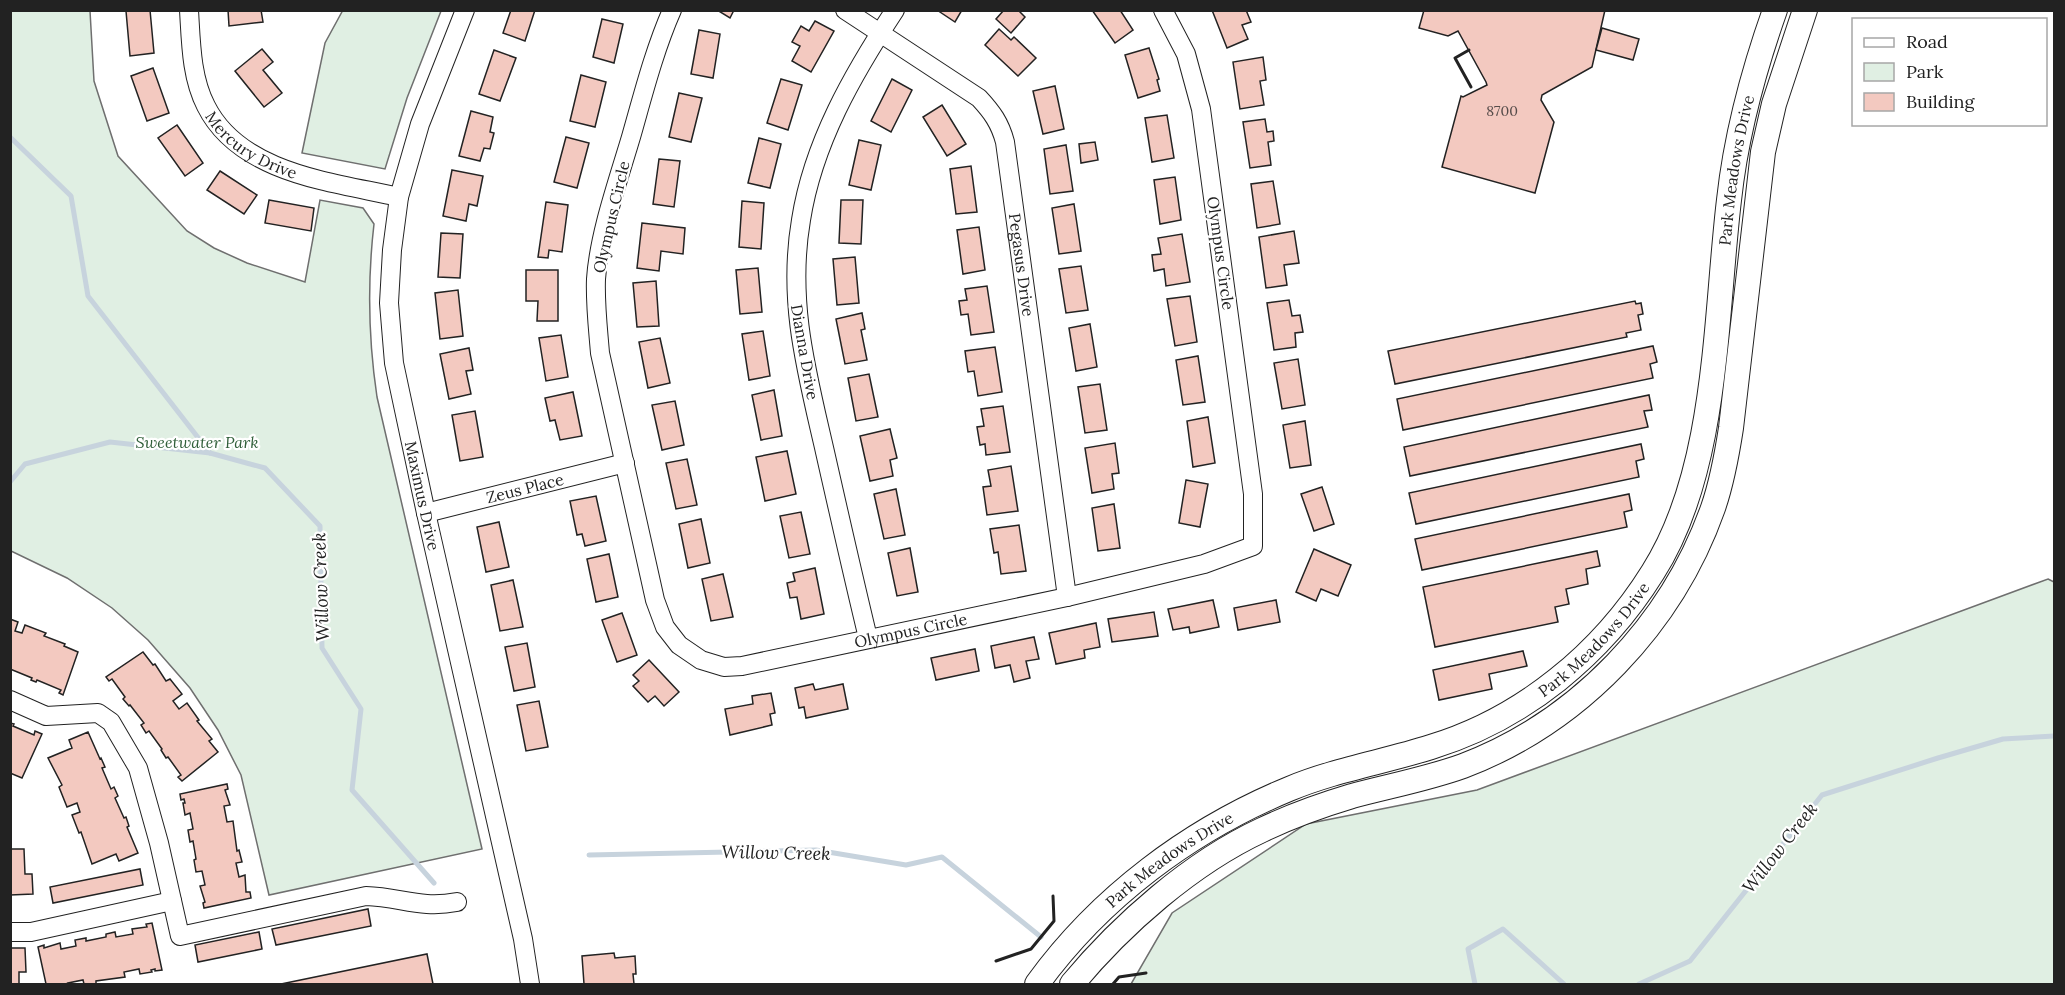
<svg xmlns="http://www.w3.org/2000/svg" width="2065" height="995" font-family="Lora,serif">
<rect width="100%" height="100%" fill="#fff"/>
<g fill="#e0efe3" stroke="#6f6f6f" stroke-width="1.5">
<path d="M343 10 441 11 407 98 385 169 302 153 325 43Z"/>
<path d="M10 11H90L94 81 118 156 187 231 214 248 247 263 305 282 320 200 363 208 374 224C367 284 368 337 377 397L482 849 269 895 241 775 218 730 190 688 148 640 112 608 67 578 11 551Z"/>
<path d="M2048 579 2054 582V984H1131L1172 913 1306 824 1477 790Z"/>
</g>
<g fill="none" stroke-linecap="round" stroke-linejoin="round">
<g stroke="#c7d3dd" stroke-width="5">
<path d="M10 137 71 196 88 296 210 453"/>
<path d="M10 482 25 464 110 442 210 453 265 468 320 526 322 648 361 709 352 790 434 883"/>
<path d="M589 855 816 850 906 865 942 857 1041 937"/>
<path d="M1475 984 1468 949 1503 929 1564 984"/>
<path d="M1639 984 1690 961 1822 795 1938 758 2003 739 2054 736"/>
</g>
</g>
<g fill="#f3c9c0" stroke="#222" stroke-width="1.5">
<path d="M150 10 154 53 130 56 126 11Z"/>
<path d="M228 10H261L263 22 229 26Z"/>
<path d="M511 10H535L525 41 503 33Z"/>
<path d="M717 10H734L730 18Z"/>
<path d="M937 10H962L955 22Z"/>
<path d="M1004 10H1018L1025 17 1011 33 996 19Z"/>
<path d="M1092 10H1120L1133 30 1115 43Z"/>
<path d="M1212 10H1246L1251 22 1242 25 1248 39 1227 48Z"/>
<path d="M1424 10H1605L1592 67 1542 95 1541 100 1554 122 1535 193 1442 167 1461 96 1463 97 1487 85 1486 82 1458 31 1448 36 1419 28Z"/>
<path d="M602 19 623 24 614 63 593 57Z"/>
<path d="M815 21 834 31 811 72 792 61 800 46 792 42 801 26 809 31Z"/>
<path d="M1602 28 1639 39 1633 60 1596 50Z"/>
<path d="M999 29 1011 40 1014 37 1036 58 1018 76 985 45Z"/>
<path d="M699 30 720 34 713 78 691 74Z"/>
<path d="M1149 48 1159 79 1157 80 1160 91 1138 98 1125 55Z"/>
<path d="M262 49 273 62 263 70 282 93 264 107 235 71Z"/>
<path d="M494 50 516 58 500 101 479 94Z"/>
<path d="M1263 57 1266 80 1260 81 1264 105 1240 109 1233 62Z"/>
<path d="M153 68 169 113 147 121 131 76Z"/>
<path d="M581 75 606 82 595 127 570 121Z"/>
<path d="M781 79 802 85 788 130 767 123Z"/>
<path d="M892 79 912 90 891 132 871 121Z"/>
<path d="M1055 86 1064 129 1043 134 1033 91Z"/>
<path d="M679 93 702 98 691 142 669 137Z"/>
<path d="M942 105 966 144 947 156 923 117Z"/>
<path d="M471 111 493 117 490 132 494 133 490 149 484 148 480 161 459 156Z"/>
<path d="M1167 115 1174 158 1152 162 1145 118Z"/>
<path d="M1265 119 1267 132 1273 131 1274 141 1268 142 1271 165 1250 168 1243 122Z"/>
<path d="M177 125 203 163 185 176 158 138Z"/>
<path d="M566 137 589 143 577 188 554 182Z"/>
<path d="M759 138 781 144 770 188 748 183Z"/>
<path d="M859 140 881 145 871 190 849 185Z"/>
<path d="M1095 142 1098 160 1081 163 1079 144Z"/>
<path d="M1066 145 1073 191 1050 194 1044 149Z"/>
<path d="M659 159 680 161 674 207 653 204Z"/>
<path d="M971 166 977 212 956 214 950 169Z"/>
<path d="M452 170 483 176 477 206 469 204 466 221 443 216Z"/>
<path d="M220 171 257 195 244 214 207 190Z"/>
<path d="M1175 177 1181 220 1160 224 1154 180Z"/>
<path d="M1273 181 1280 224 1257 228 1251 184Z"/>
<path d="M269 200 314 208 311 231 265 223Z"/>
<path d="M841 200H863L861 244 839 243Z"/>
<path d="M742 201 764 203 761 249 739 247Z"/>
<path d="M546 202 568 205 562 252 549 250 548 258 538 257Z"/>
<path d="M1074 204 1081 251 1059 254 1052 208Z"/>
<path d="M642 223 685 228 683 254 661 251 659 271 637 268Z"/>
<path d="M979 227 985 270 963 274 957 230Z"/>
<path d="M1294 231 1299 263 1284 265 1287 285 1266 288 1259 237Z"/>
<path d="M441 233 463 234 460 278 438 277Z"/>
<path d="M1182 234 1190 282 1166 286 1164 269 1154 271 1152 255 1161 254 1158 238Z"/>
<path d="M855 257 859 303 837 305 833 259Z"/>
<path d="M1081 266 1088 310 1066 313 1059 269Z"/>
<path d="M758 268 762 312 740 314 736 270Z"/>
<path d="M526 270H558V321H537L538 301H526Z"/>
<path d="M656 281 659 326 637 327 633 283Z"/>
<path d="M987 286 994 332 971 335 968 314 961 315 959 301 967 300 965 289Z"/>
<path d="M458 290 463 336 440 339 435 293Z"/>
<path d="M1190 296 1197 342 1175 346 1167 299Z"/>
<path d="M1289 300 1292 316 1300 315 1303 332 1295 333 1296 347 1274 350 1267 303Z"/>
<path d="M1635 301 1636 304 1641 303 1643 314 1638 315 1641 330 1626 333 1627 337 1395 384 1388 351Z"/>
<path d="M862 313 865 329 861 330 867 360 845 364 836 319Z"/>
<path d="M1090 324 1097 367 1076 371 1069 328Z"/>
<path d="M763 331 770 376 749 380 742 334Z"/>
<path d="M561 335 568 377 546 381 539 338Z"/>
<path d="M660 338 670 383 648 388 639 342Z"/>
<path d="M1653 346 1657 362 1650 364 1653 378 1403 430 1397 399Z"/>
<path d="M995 347 1002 392 978 396 974 371 968 372 965 351Z"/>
<path d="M469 348 473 370 466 371 471 394 449 399 440 354Z"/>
<path d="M1198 356 1205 402 1183 405 1176 360Z"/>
<path d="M1298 359 1305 405 1282 409 1274 363Z"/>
<path d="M869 374 878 417 856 421 848 378Z"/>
<path d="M1100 384 1107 430 1085 433 1078 387Z"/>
<path d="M774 390 782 436 761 440 752 395Z"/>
<path d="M573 392 582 436 560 440 555 420 550 421 545 398Z"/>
<path d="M1649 395 1652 410 1644 411 1648 427 1410 476 1404 447Z"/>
<path d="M675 401 684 445 662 450 652 405Z"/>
<path d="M1003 406 1010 452 986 455 985 444 980 445 977 427 984 426 981 409Z"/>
<path d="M475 411 483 457 460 461 452 415Z"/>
<path d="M1208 417 1215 463 1193 467 1187 421Z"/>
<path d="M1305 421 1311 465 1290 468 1283 425Z"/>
<path d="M890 429 897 458 890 460 893 476 870 481 860 436Z"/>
<path d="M1115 443 1119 473 1112 474 1114 489 1092 493 1085 448Z"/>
<path d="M1641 444 1644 459 1636 461 1639 477 1416 524 1409 493Z"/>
<path d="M787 451 796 494 765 501 756 457Z"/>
<path d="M687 459 697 505 676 509 666 463Z"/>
<path d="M1011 466 1018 511 987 515 983 487 991 486 988 470Z"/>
<path d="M1186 480 1208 484 1200 527 1179 523Z"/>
<path d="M1322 487 1334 524 1314 531 1301 494Z"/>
<path d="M896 489 905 535 884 539 874 494Z"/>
<path d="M1629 494 1632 510 1624 512 1627 527 1422 570 1415 539Z"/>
<path d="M596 496 606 541 585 546 582 534 577 535 570 501Z"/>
<path d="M1114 504 1120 548 1098 551 1092 508Z"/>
<path d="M801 512 810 554 789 558 780 516Z"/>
<path d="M701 519 710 563 688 568 679 524Z"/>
<path d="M499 522 509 567 486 572 477 527Z"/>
<path d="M1019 525 1026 571 1001 574 998 552 994 553 990 529Z"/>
<path d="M910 548 918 592 897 596 888 553Z"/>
<path d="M1314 549 1351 565 1338 596 1321 589 1316 601 1296 592Z"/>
<path d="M1597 551 1600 566 1586 569 1588 584 1566 589 1569 604 1555 607 1558 622 1435 647 1423 587Z"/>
<path d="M609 554 618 597 596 602 587 559Z"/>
<path d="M815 568 824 614 801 619 797 597 790 598 787 583 795 581 793 573Z"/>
<path d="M723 574 733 617 711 621 702 579Z"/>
<path d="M513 580 523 627 500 631 491 585Z"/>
<path d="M1213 600 1219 627 1190 633 1189 627 1173 630 1168 609Z"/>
<path d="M1276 600 1280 622 1238 630 1234 608Z"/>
<path d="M1154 612 1158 636 1112 642 1108 619Z"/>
<path d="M622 613 637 655 617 662 602 620Z"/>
<path d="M10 619 18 622 15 631 22 633 25 625 46 633 44 636 65 644 64 646 78 652 63 695 59 693 61 690 37 680 36 682 31 680 32 678 10 669Z"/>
<path d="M1096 623 1100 647 1084 650 1085 658 1056 664 1049 633Z"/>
<path d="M1034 637 1039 659 1026 661 1030 678 1014 682 1010 665 995 668 991 646Z"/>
<path d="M527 643 535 687 514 691 505 647Z"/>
<path d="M975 649 979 671 936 680 931 658Z"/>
<path d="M1523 651 1527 666 1489 674 1492 689 1439 700 1433 670Z"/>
<path d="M143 652 153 665 155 664 166 681 170 679 182 694 173 701 179 709 187 703 199 720 197 721 212 739 209 741 218 752 182 781 178 777 181 775 168 757 166 758 161 750 162 749 149 731 146 733 141 725 144 723 130 705 129 706 123 699 125 697 112 679 109 681 106 677Z"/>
<path d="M649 660 679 692 664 706 655 696 648 702 633 686 639 681 633 675Z"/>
<path d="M813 684 815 690 843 684 848 709 806 718 804 707 799 708 795 688Z"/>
<path d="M771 693 775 713 770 714 772 725 730 735 725 709 753 704 752 696Z"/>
<path d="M539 701 548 747 526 751 517 705Z"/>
<path d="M10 723 14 724 13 726 34 735 35 731 42 734 22 778 10 773Z"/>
<path d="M88 732 100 759 101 758 105 767 102 768 111 789 114 787 118 796 115 798 124 818 126 817 129 826 127 827 138 853 119 861 116 854 92 864 81 832 79 833 72 815 80 812 77 803 67 807 59 787 62 785 48 758 72 748 69 740Z"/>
<path d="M227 784 228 789 225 790 230 805 224 806 227 822 233 821 237 851 239 850 242 862 236 863 239 877 245 875 246 892H250L251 898 204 908 203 903 205 902 200 886 205 885 202 871 196 872 194 860 196 859 193 841 190 842 188 830 193 829 190 813 185 815 183 803H185L184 799 181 800 180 794Z"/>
<path d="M10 849H24L25 874H32L33 894 10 895Z"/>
<path d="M140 869 143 885 53 903 50 887Z"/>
<path d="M368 909 371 926 276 945 272 929Z"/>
<path d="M152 923 162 970 155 971V969L151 970 152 972 140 974 139 969 124 972 125 977 96 981V984H84L83 980 68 983 69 984H46L38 947 44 945V948L60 943 61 949 76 946 75 940 86 938V941L106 937V934L115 932 116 937 133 934 132 929 147 927 146 924Z"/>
<path d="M259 932 262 949 198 962 195 945Z"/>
<path d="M10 948H25L26 972H19V984H10Z"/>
<path d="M614 953 615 958 635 956 636 974H633L634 984H584L582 956Z"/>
<path d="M427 954 433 984H281Z"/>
</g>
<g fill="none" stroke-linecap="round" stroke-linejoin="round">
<defs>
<g id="minor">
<path id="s1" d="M189 10C191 42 191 77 206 106 240 174 333 182 399 197"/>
<path id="s2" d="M465 10 420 124 399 197 392 250 389 303 394 363 426 513 523 939 530 984"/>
<path id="s3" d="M672 10C654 51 643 95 631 137 618 181 599 234 596 279 595 304 598 328 600 353L655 600 665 627 679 645 701 660 724 667 742 666 1067 597 1204 564 1253 546V494L1201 109 1186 54 1163 10"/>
<path id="s4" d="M845 10 979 98C992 112 1000 123 1005 142L1067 597"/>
<path id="s5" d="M426 513 625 463"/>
<path d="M868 638C853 576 839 514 825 452 807 373 787 302 801 220 813 143 853 74 895 10"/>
<path d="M10 700 46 716 98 713 111 722 138 768 159 843 180 936 366 896C401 897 420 909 457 902"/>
<path d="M10 932H31L172 901"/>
</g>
<g id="major">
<path id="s6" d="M1037 984C1100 897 1190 830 1289 789 1334 770 1384 762 1431 747 1523 719 1602 654 1653 572 1718 470 1715 317 1729 200 1736 135 1753 72 1775 10"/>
<path d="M1072 984C1122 924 1191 863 1262 830 1291 816 1322 805 1352 796 1389 786 1427 779 1463 766 1579 722 1672 624 1713 508 1722 482 1727 454 1731 428L1763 152 1774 104 1805 10"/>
</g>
</defs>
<use href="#minor" stroke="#222" stroke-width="20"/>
<use href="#major" stroke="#222" stroke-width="26"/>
<use href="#minor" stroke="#fff" stroke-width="18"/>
<use href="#major" stroke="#fff" stroke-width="24"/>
<g stroke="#222" stroke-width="3">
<path d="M1469 50 1455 58 1471 87"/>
<path d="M996 961 1031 949 1054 921 1053 896"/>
<path d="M1113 984 1119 977 1146 973"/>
</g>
</g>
<g text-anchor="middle" stroke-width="4.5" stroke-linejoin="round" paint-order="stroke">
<g font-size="14" fill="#564c4a">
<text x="1502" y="116">8700</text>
</g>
<g font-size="16" fill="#222" stroke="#fff">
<text dy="6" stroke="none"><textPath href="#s1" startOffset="160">Mercury Drive</textPath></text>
<text dy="6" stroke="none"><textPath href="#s6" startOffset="1173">Park Meadows Drive</textPath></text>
<text transform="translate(611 217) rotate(-77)" y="6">Olympus Circle</text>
<text transform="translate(1221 253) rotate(82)" y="6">Olympus Circle</text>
<text dy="6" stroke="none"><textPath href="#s4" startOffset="336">Pegasus Drive</textPath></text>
<text transform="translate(805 352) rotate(80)" y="6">Dianna Drive</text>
<text dy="6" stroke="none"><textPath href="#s5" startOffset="102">Zeus Place</textPath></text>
<text dy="6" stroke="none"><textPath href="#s2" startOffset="501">Maximus Drive</textPath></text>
<text dy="6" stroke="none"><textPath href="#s3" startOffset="900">Olympus Circle</textPath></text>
<text dy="6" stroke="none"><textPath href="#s6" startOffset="669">Park Meadows Drive</textPath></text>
<text dy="6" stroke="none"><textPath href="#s6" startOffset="183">Park Meadows Drive</textPath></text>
</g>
<g font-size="16" font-style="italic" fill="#2f5e38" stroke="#fff">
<text x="197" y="448">Sweetwater Park</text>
</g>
<g font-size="18" font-style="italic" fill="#222" stroke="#fff">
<text transform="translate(321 587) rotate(-92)" y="6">Willow Creek</text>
<text transform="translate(1780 848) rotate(-52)" y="6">Willow Creek</text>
<text transform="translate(776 853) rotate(1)" y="6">Willow Creek</text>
</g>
</g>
<rect width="2065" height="995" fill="none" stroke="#222222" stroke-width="24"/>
<rect x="1852" y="18" width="195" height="108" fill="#ffffff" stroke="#a7a7a7" stroke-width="1.5"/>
<rect x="1864" y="38" width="30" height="9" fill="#ffffff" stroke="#a7a7a7" stroke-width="1.5"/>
<text x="1906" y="48" font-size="18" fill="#222222">Road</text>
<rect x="1864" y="63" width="30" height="18" fill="#e0efe3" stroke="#a7a7a7" stroke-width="1.5"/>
<text x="1906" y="78" font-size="18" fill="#222222">Park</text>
<rect x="1864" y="93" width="30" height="18" fill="#f3c9c0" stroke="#a7a7a7" stroke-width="1.5"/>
<text x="1906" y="108" font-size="18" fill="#222222">Building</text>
</svg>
